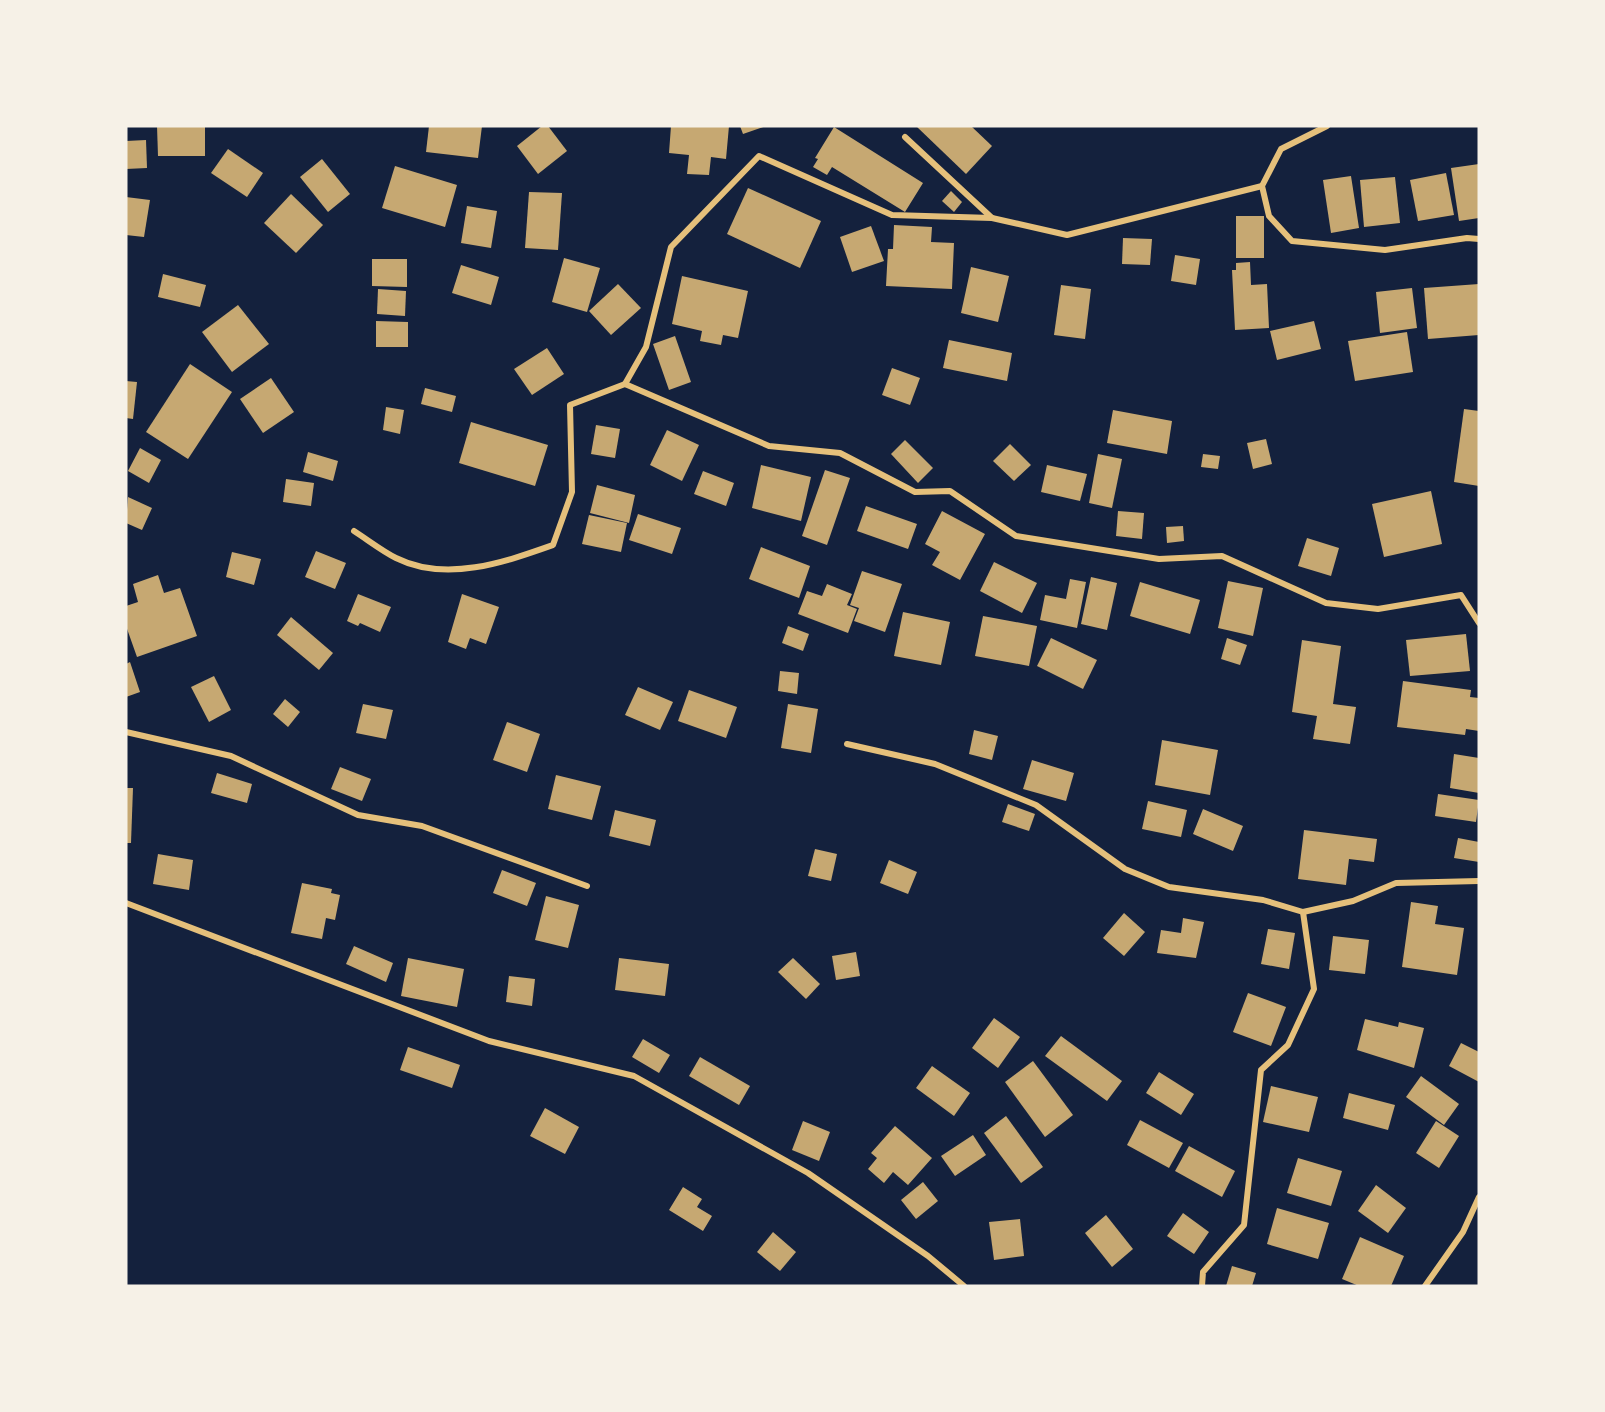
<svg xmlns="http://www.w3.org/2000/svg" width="1605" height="1412" font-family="Jost,sans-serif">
<rect width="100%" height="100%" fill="#14213d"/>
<g fill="#c6a872">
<path d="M157 126H205V156H158Z"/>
<path d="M429 126H482L478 158 426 152Z"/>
<path d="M542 126H548L567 151 538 174 517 146Z"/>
<path d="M671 126H729L726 159 711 157 709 175 687 174 689 155 669 153Z"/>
<path d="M740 126H766L743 134Z"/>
<path d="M916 126H971L992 146 966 174Z"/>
<path d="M834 127 923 183 905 212 832 167 827 175 813 167 818 159 815 158Z"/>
<path d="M146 140 147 168 126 169V141Z"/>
<path d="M228 149 263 173 247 197 211 173Z"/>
<path d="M322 159 350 194 328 212 300 177Z"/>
<path d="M1479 164V218L1459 221 1451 168Z"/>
<path d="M395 166 457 185 445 227 382 208Z"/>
<path d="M1446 173 1454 215 1418 221 1410 180Z"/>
<path d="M1351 176 1359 228 1331 233 1323 180Z"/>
<path d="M1395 177 1400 223 1364 227 1360 180Z"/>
<path d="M748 188 821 221 800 268 727 234Z"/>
<path d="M951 191 962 202 954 212 942 201Z"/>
<path d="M529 192 562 193 558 250 525 248Z"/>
<path d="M291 194 323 225 296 253 264 223Z"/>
<path d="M126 197 150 200 144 237 126 235Z"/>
<path d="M467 206 497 211 491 248 461 243Z"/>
<rect x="1236" y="216" width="28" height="42"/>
<path d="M894 225 932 227 931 242 954 243 952 289 886 286 888 249H893Z"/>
<path d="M871 226 884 261 852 272 840 237Z"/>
<path d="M1123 238 1152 239 1150 265 1122 264Z"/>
<path d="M1175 255 1200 259 1196 285 1171 281Z"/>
<path d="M564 258 600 268 587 312 552 302Z"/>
<path d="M372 259H407V287L372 286Z"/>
<path d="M1250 262 1251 285 1267 284 1269 328 1235 330 1232 270H1236V263Z"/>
<path d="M461 265 499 277 491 305 452 293Z"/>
<path d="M971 267 1009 276 998 322 961 313Z"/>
<path d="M163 274 206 285 200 307 158 297Z"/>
<path d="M682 276 748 291 738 338 723 335 721 345 700 341 702 331 672 324Z"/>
<path d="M618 284 641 308 611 335 589 311Z"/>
<path d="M1479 284V335L1428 339 1424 288Z"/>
<path d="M1061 285 1091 289 1085 339 1054 335Z"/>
<path d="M1412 288 1417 328 1380 333 1376 292Z"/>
<path d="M378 289 406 291 405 316 377 314Z"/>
<path d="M238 305 269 344 232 372 202 332Z"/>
<path d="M376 321 408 322V347H376Z"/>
<path d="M1314 321 1321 349 1277 360 1270 331Z"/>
<path d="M1407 332 1413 372 1355 381 1348 341Z"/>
<path d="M675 336 691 382 669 390 653 344Z"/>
<path d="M949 340 1012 353 1007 381 943 368Z"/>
<path d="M547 348 564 374 532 395 514 369Z"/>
<path d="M190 364 232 392 188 459 146 432Z"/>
<path d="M892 368 920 378 910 405 882 395Z"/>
<path d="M271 378 294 412 263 433 240 399Z"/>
<path d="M126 381 137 382 133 419 126 418Z"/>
<path d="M425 388 456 396 452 412 421 404Z"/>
<path d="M386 407 404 410 400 434 383 430Z"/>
<path d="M1464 409 1479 411V486L1454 482Z"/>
<path d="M1113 410 1172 421 1167 454 1107 443Z"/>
<path d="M471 422 548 445 535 486 459 463Z"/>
<path d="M596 425 620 429 615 458 591 454Z"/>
<path d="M667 430 699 445 682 481 650 465Z"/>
<path d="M1266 439 1272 464 1253 469 1247 443Z"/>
<path d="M905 440 933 468 918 483 891 454Z"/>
<path d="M1010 444 1031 465 1014 481 993 461Z"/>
<path d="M140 448 161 460 149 483 128 471Z"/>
<path d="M308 452 338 461 333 481 303 472Z"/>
<path d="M1098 454 1122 459 1112 508 1089 503Z"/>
<path d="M1203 454 1220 456 1218 469 1201 467Z"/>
<path d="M761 465 811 477 801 521 752 508Z"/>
<path d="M1047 465 1087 474 1080 501 1041 492Z"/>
<path d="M825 470 850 478 827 545 802 536Z"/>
<path d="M703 471 734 483 726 506 694 494Z"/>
<path d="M286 479 314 483 311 506 283 502Z"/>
<path d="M597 485 635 495 629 523 590 513Z"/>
<path d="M1431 491 1442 544 1384 557 1372 504Z"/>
<path d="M128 497 152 508 142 530 126 523Z"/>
<path d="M866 506 917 524 908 549 857 531Z"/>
<path d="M942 511 985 534 960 580 932 565 940 552 925 544Z"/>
<path d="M1118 511 1144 513 1142 539 1116 536Z"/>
<path d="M638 514 681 528 672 554 629 540Z"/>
<path d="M589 515 627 523 621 552 582 544Z"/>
<path d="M1183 526 1184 541 1167 543 1166 527Z"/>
<path d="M1307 538 1339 548 1331 576 1298 566Z"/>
<path d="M761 547 810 566 799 598 749 579Z"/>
<path d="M316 551 346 563 335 589 305 577Z"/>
<path d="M232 552 261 559 254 585 226 577Z"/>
<path d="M994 562 1037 583 1022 613 980 591Z"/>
<path d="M862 571 902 584 885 632 854 621 859 608 850 605Z"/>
<path d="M158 575 164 593 180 588 197 636 137 657 126 626V606L138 602 133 584Z"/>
<path d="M1091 577 1117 583 1107 630 1081 624Z"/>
<path d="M1070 579 1086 582 1077 628 1040 620 1045 595 1066 599Z"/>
<path d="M1228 581 1263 588 1253 636 1218 628Z"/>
<path d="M1140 582 1200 600 1190 634 1130 616Z"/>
<path d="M827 584 852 594 847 605 857 609 848 633 798 614 807 591 822 596Z"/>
<path d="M358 594 391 607 380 632 360 623 358 626 347 621Z"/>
<path d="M462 594 499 607 486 644 470 638 466 649 448 642Z"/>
<path d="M903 612 950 622 941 665 894 656Z"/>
<path d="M983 616 1037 626 1029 666 975 656Z"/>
<path d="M291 617 333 653 319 670 277 635Z"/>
<path d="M788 626 809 634 803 651 782 643Z"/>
<path d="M1466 634 1470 671 1410 676 1406 640Z"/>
<path d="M1051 638 1097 660 1083 689 1037 666Z"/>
<path d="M1227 638 1247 645 1240 665 1221 659Z"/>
<path d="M1302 640 1341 646 1333 704 1356 707 1350 744 1313 739 1317 716 1292 712Z"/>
<path d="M130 662 140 692 126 697V664Z"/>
<path d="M780 671 799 673 797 694 778 691Z"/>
<path d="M214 676 231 710 209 722 191 687Z"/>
<path d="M1403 681 1471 690 1470 697 1479 698V731L1466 729 1465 735 1397 727Z"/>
<path d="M638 687 673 702 660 730 625 715Z"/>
<path d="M689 690 737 707 726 738 678 721Z"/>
<path d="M285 699 300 712 288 727 273 714Z"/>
<path d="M363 704 393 710 386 739 356 733Z"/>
<path d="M788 704 818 709 811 753 781 748Z"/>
<path d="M507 722 540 734 527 772 493 760Z"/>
<path d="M974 730 998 736 992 760 969 754Z"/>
<path d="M1162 740 1218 750 1210 795 1155 785Z"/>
<path d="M1454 754 1479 758V793L1450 788Z"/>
<path d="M1032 760 1074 773 1066 801 1023 789Z"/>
<path d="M340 767 371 779 362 801 331 789Z"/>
<path d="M217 773 252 784 247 803 211 793Z"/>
<path d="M556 775 601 786 592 820 548 809Z"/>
<path d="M126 788H133L131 843H126Z"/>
<path d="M1438 794 1479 800 1476 822 1435 816Z"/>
<path d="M1148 801 1187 810 1181 837 1142 829Z"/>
<path d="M1008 804 1035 814 1029 831 1002 822Z"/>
<path d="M1203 809 1243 826 1233 851 1193 834Z"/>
<path d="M615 810 656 820 650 846 609 836Z"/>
<path d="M1304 830 1377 839 1374 862 1349 859 1346 885 1298 879Z"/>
<path d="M1458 838 1479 842V862L1454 858Z"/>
<path d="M815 849 837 854 831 881 808 876Z"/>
<path d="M158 854 193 860 189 890 153 884Z"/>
<path d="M889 860 917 872 908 894 880 883Z"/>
<path d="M502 870 536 883 527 906 493 893Z"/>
<path d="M302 883 332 889 331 893 340 895 335 920 326 918 322 939 291 933Z"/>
<path d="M546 896 579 905 568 948 535 940Z"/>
<path d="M1411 902 1438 906 1435 924 1464 928 1457 975 1402 967Z"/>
<path d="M1124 913 1145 932 1124 956 1103 938Z"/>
<path d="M1183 918 1204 922 1196 958 1157 953 1161 930 1181 933Z"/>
<path d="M1268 929 1295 933 1289 969 1261 964Z"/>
<path d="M1333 936 1369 940 1365 974 1329 970Z"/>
<path d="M354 946 393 963 386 982 346 964Z"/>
<path d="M856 952 860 976 836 980 832 956Z"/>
<path d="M408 958 464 969 457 1007 401 996Z"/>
<path d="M619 958 669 964 665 996 615 990Z"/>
<path d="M793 958 820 984 806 999 778 972Z"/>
<path d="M509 976 535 979 532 1006 506 1002Z"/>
<path d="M1248 993 1286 1007 1271 1046 1233 1032Z"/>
<path d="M994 1018 1020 1037 998 1068 972 1048Z"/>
<path d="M1365 1019 1398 1027 1399 1022 1424 1028 1414 1068 1357 1050Z"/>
<path d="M1061 1036 1122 1081 1107 1101 1045 1056Z"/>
<path d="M643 1039 670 1055 659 1073 632 1057Z"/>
<path d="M1461 1043 1479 1052V1082L1449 1066Z"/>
<path d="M408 1047 460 1065 452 1088 400 1070Z"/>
<path d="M700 1057 750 1086 739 1105 689 1076Z"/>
<path d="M1033 1061 1073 1115 1045 1137 1005 1082Z"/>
<path d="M932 1066 970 1093 954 1116 916 1088Z"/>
<path d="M1159 1072 1194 1094 1181 1115 1146 1093Z"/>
<path d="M1421 1076 1459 1104 1444 1125 1406 1097Z"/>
<path d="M1271 1086 1318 1097 1309 1132 1263 1122Z"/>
<path d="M1349 1093 1395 1105 1388 1130 1343 1118Z"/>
<path d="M545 1108 579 1127 565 1154 530 1136Z"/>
<path d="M1006 1116 1043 1167 1021 1183 984 1133Z"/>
<path d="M1140 1120 1183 1143 1169 1168 1127 1145Z"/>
<path d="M803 1121 830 1132 819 1161 792 1150Z"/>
<path d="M1436 1121 1459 1136 1439 1168 1416 1153Z"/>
<path d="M895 1126 932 1158 908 1185 893 1172 884 1183 868 1169 877 1158 871 1153Z"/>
<path d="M973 1135 986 1155 955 1176 941 1156Z"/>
<path d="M1189 1146 1235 1171 1222 1197 1175 1171Z"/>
<path d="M1298 1158 1342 1171 1331 1206 1287 1193Z"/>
<path d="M923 1182 938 1201 916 1219 901 1200Z"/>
<path d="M1376 1185 1406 1208 1388 1233 1358 1211Z"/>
<path d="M683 1187 702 1199 697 1207 712 1216 703 1231 669 1210Z"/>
<path d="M1277 1208 1329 1223 1318 1259 1267 1244Z"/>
<path d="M1183 1213 1209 1232 1194 1254 1167 1236Z"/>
<path d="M1106 1215 1133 1249 1112 1267 1085 1233Z"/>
<path d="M1020 1219 1024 1256 994 1260 989 1222Z"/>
<path d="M773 1232 796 1252 780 1271 757 1252Z"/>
<path d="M1360 1237 1404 1256 1391 1286H1359L1342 1279Z"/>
<path d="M1232 1266 1256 1273 1252 1286H1226Z"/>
</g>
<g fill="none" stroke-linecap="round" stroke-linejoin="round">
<g stroke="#e5c07b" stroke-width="6">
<path d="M1327 126 1281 149 1262 186 1269 216 1292 241 1385 250 1467 238 1479 239"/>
<path d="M905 137 992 218 1067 235 1262 186"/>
<path d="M625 384 646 347 671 247 759 156 892 215 992 218"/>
<path d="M354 531C368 540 382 551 396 558 446 583 505 562 553 545L572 492 570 405 625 384 769 446 840 453 915 492 950 491 1016 536 1159 559 1222 556 1326 603 1378 609 1461 595 1479 623"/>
<path d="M126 732 231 756 358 815 422 826 587 886"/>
<path d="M847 744 935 764 1036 805 1125 869 1169 887 1263 900 1303 912 1353 901 1396 883 1479 881"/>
<path d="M126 903 489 1041 634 1076 808 1173 928 1256 964 1286"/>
<path d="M1202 1286 1203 1272 1244 1225 1261 1070 1288 1045 1314 989 1303 912"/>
<path d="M1425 1286 1463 1232 1479 1197"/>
</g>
</g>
<rect width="1605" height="1412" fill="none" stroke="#f6f1e7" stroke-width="255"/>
</svg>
